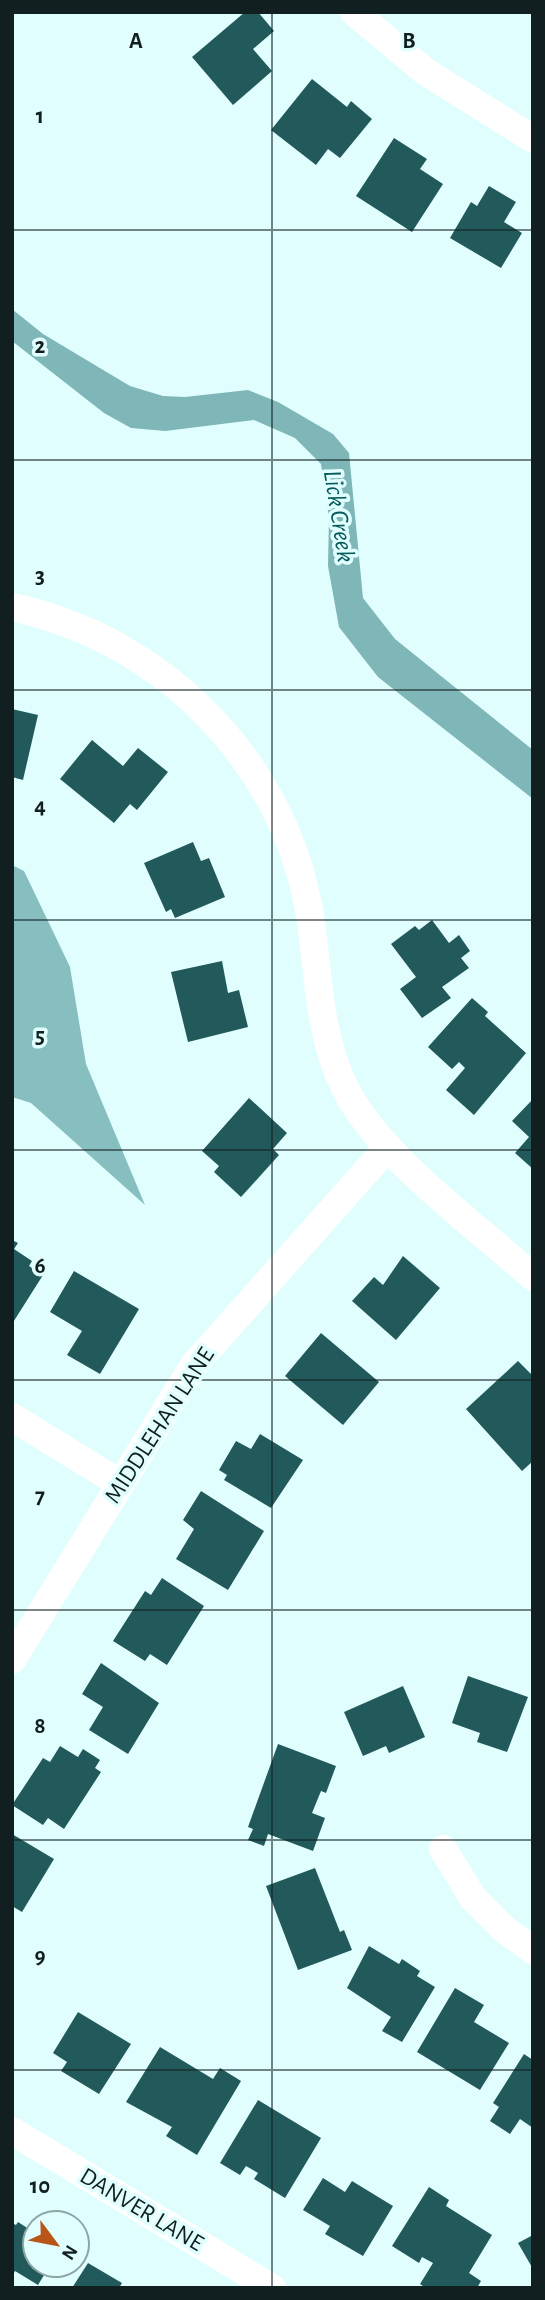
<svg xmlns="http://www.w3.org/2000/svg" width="545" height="2300" font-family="'Alegreya Sans',sans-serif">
<rect width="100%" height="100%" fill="#e1fefe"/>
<path fill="#87bfc0" d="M12 865 24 871 70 967 86 1064 145 1205 31 1103 12 1097Z"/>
<path fill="#7fb6b7" d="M12 309 43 334 130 386 163 396 185 397 248 390 278 402 333 434 349 453 363 598 395 639 533 750V799L378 677 339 627 328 566 329 518 321 464 295 438 254 420 165 431 131 428 104 413 12 341Z"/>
<g fill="#225a5b">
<path d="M245 12H258L274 31 253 49 272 71 233 105 192 57Z"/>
<path d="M312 79 347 107 351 101 372 119 340 158 328 149 316 165 271 130Z"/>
<path d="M394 138 427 159 420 169 443 184 412 232 356 196Z"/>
<path d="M489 186 516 202 504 222 522 233 501 268 450 238 471 202 477 206Z"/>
<path d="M12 709 38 715 23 780 12 777Z"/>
<path d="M92 740 123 766 138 748 168 772 137 810 130 804 114 823 60 779Z"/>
<path d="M193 842 201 861 209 858 225 897 175 918 171 909 166 912 144 863Z"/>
<path d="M432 920 449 943 459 935 470 951 461 958 469 968 442 987 451 998 422 1018 400 989 416 977 391 944 415 926 419 930Z"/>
<path d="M222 961 228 993 239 990 248 1027 188 1042 171 972Z"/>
<path d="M472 998 488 1012 485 1016 526 1053 474 1115 446 1090 465 1068 459 1062 452 1069 428 1047Z"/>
<path d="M249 1098 287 1133 273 1149 279 1155 241 1197 214 1172 219 1166 202 1151Z"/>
<path d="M533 1099V1169L515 1153 529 1137 512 1121Z"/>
<path d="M12 1240 18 1243 14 1249 32 1261 29 1266 43 1275 12 1324Z"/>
<path d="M403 1256 440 1288 396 1340 352 1301 374 1277 383 1285Z"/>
<path d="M74 1271 139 1309 100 1374 67 1355 82 1331 50 1312Z"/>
<path d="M321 1333 379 1382 343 1425 285 1376Z"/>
<path d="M518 1361 533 1376V1461L522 1471 466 1409Z"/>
<path d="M260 1434 303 1460 271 1508 224 1480 227 1475 219 1470 236 1441 251 1449Z"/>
<path d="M201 1491 264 1531 228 1590 176 1559 194 1529 183 1520Z"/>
<path d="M162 1578 204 1606 167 1665 150 1654 145 1661 113 1641 145 1591 151 1595Z"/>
<path d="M101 1663 159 1703 128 1754 89 1730 103 1707 82 1694Z"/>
<path d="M468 1676 528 1697 507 1752 477 1742 480 1733 452 1723Z"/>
<path d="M403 1686 425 1737 389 1753 386 1746 363 1756 344 1712Z"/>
<path d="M278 1744 336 1766 326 1793 321 1791 312 1813 325 1818 313 1851 268 1834 264 1846 248 1840 253 1829 248 1827Z"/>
<path d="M60 1746 78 1757 83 1749 100 1760 95 1768 101 1772 64 1829 48 1818 43 1825 12 1805 43 1758 50 1762Z"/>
<path d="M12 1834 54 1859 22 1912 12 1906Z"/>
<path d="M315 1868 340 1932 344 1930 352 1950 298 1970 266 1886Z"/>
<path d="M369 1946 399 1964 402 1959 420 1971 417 1976 435 1987 402 2042 382 2031 391 2017 347 1988Z"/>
<path d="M455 1988 484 2005 474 2022 509 2043 480 2090 417 2052Z"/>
<path d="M78 2012 131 2044 99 2094 61 2071 67 2062 53 2053Z"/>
<path d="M160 2047 213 2079 220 2068 241 2081 197 2155 166 2136 172 2127 126 2102Z"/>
<path d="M524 2054 533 2060V2128L520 2119 510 2134 490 2121 499 2107 493 2103Z"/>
<path d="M258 2100 321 2138 285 2198 254 2179 258 2173 246 2166 240 2175 220 2163Z"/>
<path d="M323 2178 345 2192 352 2181 393 2206 363 2256 325 2234 330 2226 303 2210Z"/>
<path d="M429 2187 449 2200 446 2206 492 2235 469 2273 481 2281 477 2288H426L420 2284 433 2263 422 2257 419 2263 392 2246Z"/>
<path d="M18 2222 35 2233 31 2238 35 2241V2265H50L38 2285 15 2271 12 2277V2223L16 2225Z"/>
<path d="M533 2235V2269L518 2243Z"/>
<path d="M88 2263 122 2283 119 2288H72Z"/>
</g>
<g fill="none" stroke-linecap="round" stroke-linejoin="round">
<g stroke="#fff" stroke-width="28">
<path d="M354 12 426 72 533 139"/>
<path d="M12 607C161 639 282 759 309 910 319 969 317 1030 344 1086 377 1155 475 1225 533 1277"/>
<path d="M12 1417 121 1484"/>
<path d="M12 1660 194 1365 388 1147"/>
<path d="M443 1849 473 1898 505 1930 533 1950"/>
<path d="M12 2131 272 2288"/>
</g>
</g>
<path fill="none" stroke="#121f20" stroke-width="2" stroke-opacity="0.55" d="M272 12V2288M12 230H533M12 460H533M12 690H533M12 920H533M12 1150H533M12 1380H533M12 1610H533M12 1840H533M12 2070H533"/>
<g text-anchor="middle" stroke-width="7" stroke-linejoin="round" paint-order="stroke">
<g font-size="24" fill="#121f20" stroke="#e1fefe">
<text transform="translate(159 1425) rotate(-57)" y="8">MIDDLEHAN LANE</text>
<text transform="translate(142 2209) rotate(31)" y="8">DANVER LANE</text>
</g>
<g font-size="26" font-style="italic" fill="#065a5b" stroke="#e1fefe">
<text transform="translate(340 516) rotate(81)" y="9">Lick Creek</text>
</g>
</g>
<g font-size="23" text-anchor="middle" font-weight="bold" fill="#121f20" stroke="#e1fefe" stroke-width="7" stroke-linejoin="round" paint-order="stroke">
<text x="136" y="48">A</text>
<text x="409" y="48">B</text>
<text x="40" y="123">1</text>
<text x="40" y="353">2</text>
<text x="40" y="583">3</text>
<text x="40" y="813">4</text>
<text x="40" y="1043">5</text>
<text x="40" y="1273">6</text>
<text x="40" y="1503">7</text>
<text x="40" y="1733">8</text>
<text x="40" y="1963">9</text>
<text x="40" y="2193">10</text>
</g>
<rect width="545" height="2300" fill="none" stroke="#121f20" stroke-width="28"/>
<g transform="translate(56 2244) rotate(122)"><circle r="33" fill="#e1fefe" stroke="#8ea5a5" stroke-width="2"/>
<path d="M0-5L12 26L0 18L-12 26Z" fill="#b8561a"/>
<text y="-10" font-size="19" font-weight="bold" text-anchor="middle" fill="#121f20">N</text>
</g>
</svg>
